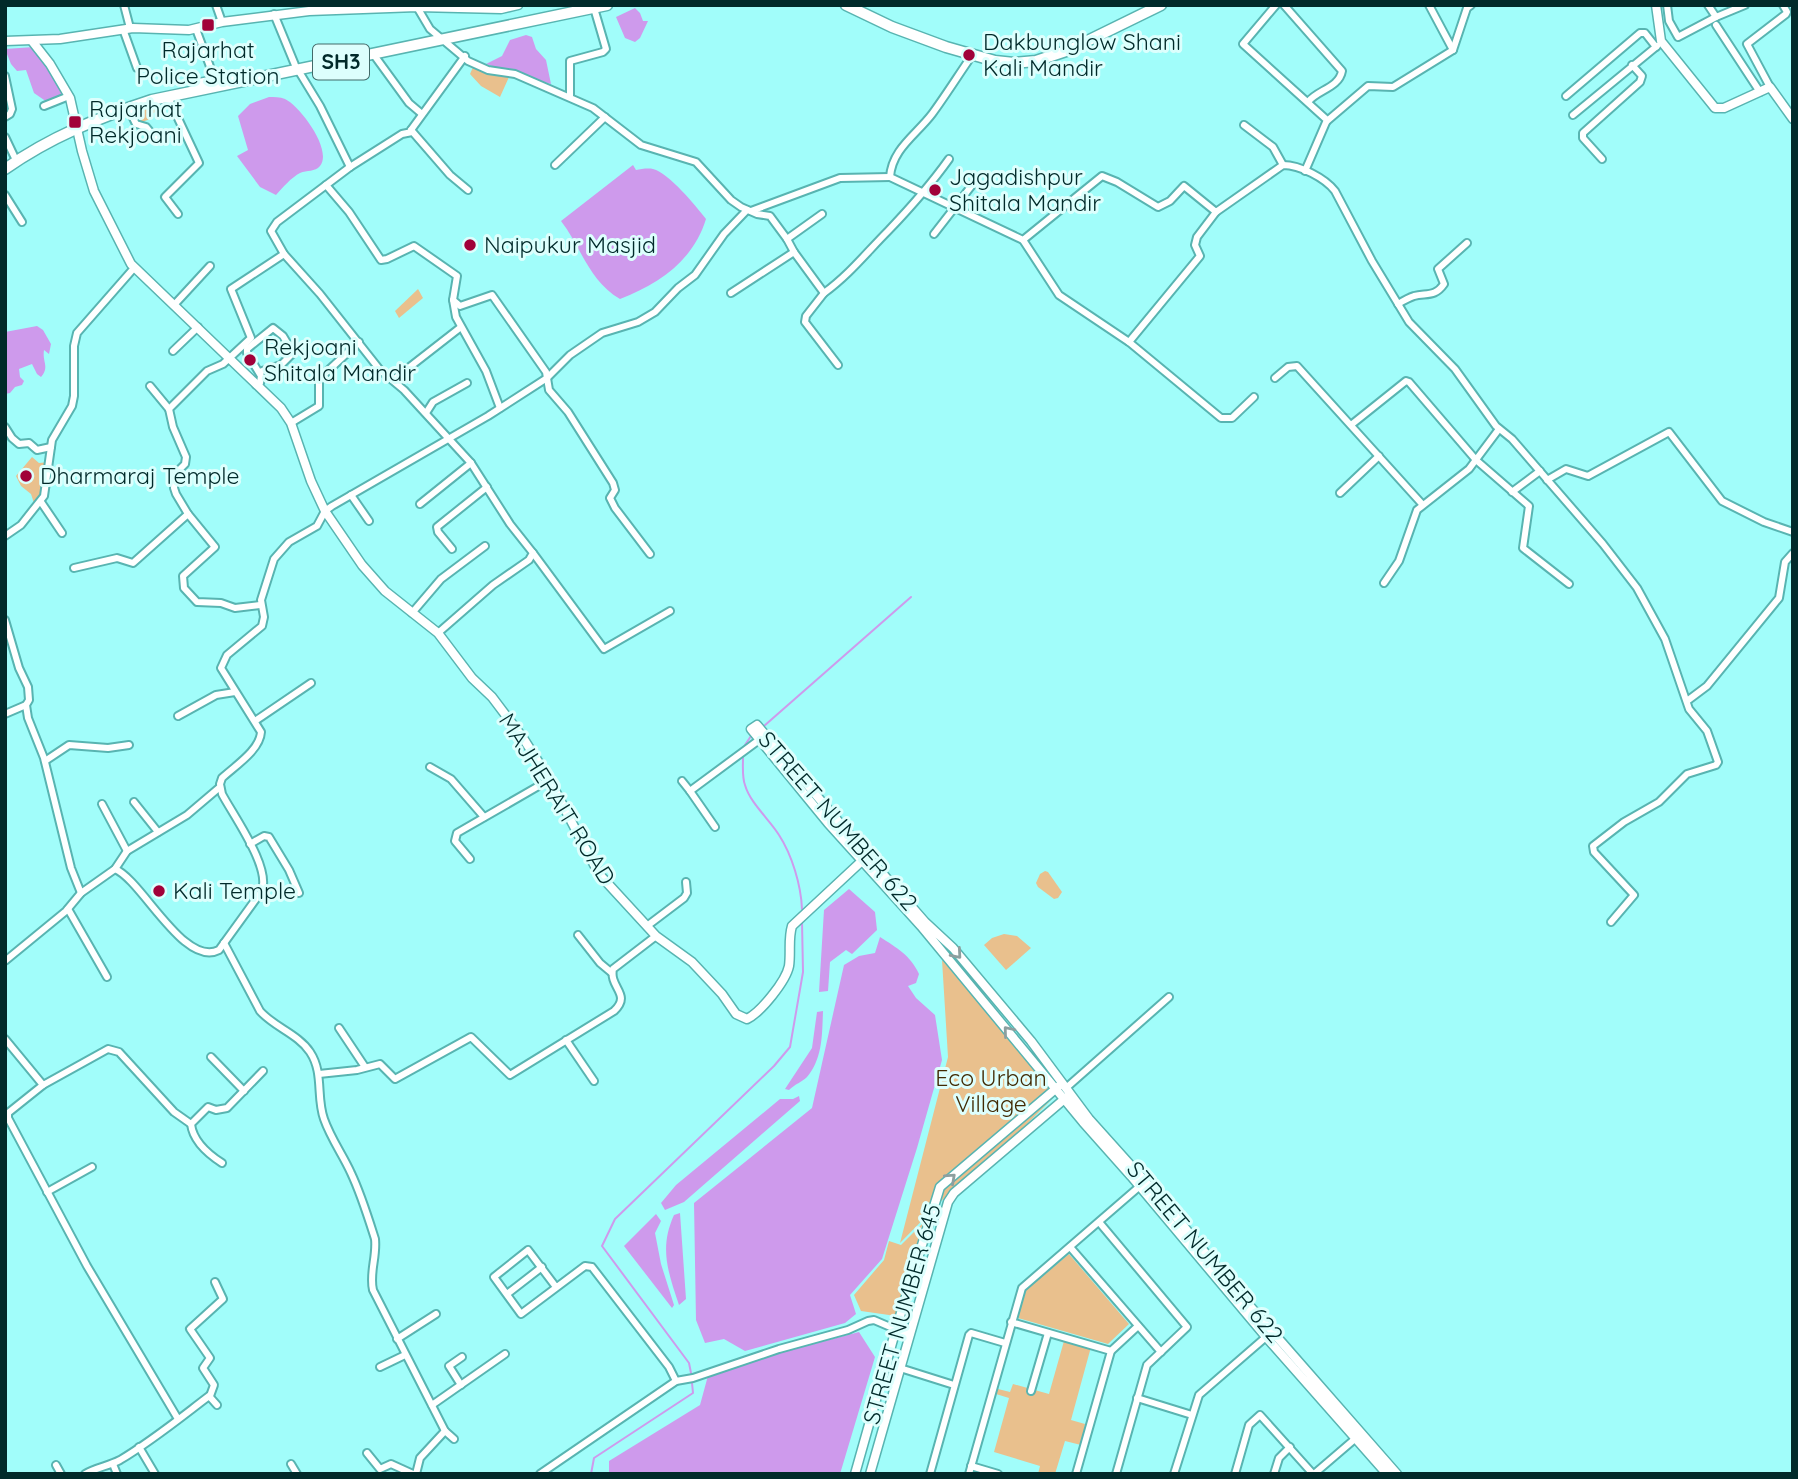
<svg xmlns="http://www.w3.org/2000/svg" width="1798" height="1479" font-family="Quicksand,sans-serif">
<rect width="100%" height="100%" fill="#a1fdfa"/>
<g fill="#e9c08d">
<path d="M474 65 485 71 509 77 500 97 481 86 470 74Z"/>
<path d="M158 101 162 108 152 114 153 118 142 122 133 110Z"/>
<path d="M418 289 423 298 399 318 395 311Z"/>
<path d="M32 457 39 463 50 462 44 496 36 509 31 494 21 486 16 476Z"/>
<path d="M1045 871 1048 872 1062 892 1058 898 1054 899 1038 887 1036 883 1040 874Z"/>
<path d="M1004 934 1017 936 1031 948 1006 970 984 945 992 938Z"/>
<path d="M942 960 1057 1094 1021 1130 957 1185 900 1243 948 1057Z"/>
<path d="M923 1223 896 1316 861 1311 854 1295 884 1260 889 1241 901 1245Z"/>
<path d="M1069 1254 1129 1324 1108 1344 1018 1318 1026 1290Z"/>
<path d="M1064 1341 1091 1347 1071 1420 1085 1424 1081 1445 1065 1441 1055 1474H1038L1040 1466 994 1452 1009 1398 996 1394 998 1389 1010 1392 1013 1384 1049 1394Z"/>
</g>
<g fill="#ce9aec">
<path d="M635 8 640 13 643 21H648L640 38 635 42 625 38 616 17Z"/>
<path d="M526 35 532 37 536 49 546 60 551 84 486 64 502 56 510 40Z"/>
<path d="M34 47 39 52 66 95 47 102 34 93 26 70 17 71 11 64 5 49Z"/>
<path d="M269 97C274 97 280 97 285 99 300 106 333 150 320 166 315 172 307 170 300 173 292 177 282 188 276 195L260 187 237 156 248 150 238 116 250 104Z"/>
<path d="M633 165 636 170C641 169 648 168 653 169 669 173 696 206 706 219 693 261 659 284 620 299 589 281 581 247 561 221Z"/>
<path d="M37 326 43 330 51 344 49 354 44 350C42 362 50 367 41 377L37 374 32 364 19 369 20 377 24 381 22 385 15 387 10 393 5 394V332Z"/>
<path d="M849 889 875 912 877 930 852 954 846 950 830 962 828 991 819 992 824 910Z"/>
<path d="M880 937C897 948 910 955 919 974L916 983 908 986 916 998 935 1015 942 1060 917 1148 882 1259 850 1295 856 1314 845 1323 745 1351 724 1339 705 1343 696 1320 694 1203 812 1108 844 965 859 956 875 953Z"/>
<path d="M823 1011C822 1034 823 1058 807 1077 802 1082 795 1084 789 1090L785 1089 812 1048 817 1012Z"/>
<path d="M799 1096 800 1101 684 1202 665 1210 661 1203 676 1185 780 1099H793Z"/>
<path d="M680 1213 686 1299 679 1305C668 1272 659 1248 674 1215Z"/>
<path d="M656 1214 661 1221 655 1233 661 1264 674 1305 672 1308 624 1246Z"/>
<path d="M859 1332 875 1357 840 1474H609V1461L700 1405 709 1372Z"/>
</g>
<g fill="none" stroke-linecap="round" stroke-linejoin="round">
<g stroke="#ce9aec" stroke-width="2">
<path d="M764 726 911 597"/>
<path d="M745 745 751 736"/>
<path d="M743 758C743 766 742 777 745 785 750 803 770 820 779 835 792 855 801 885 802 909"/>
<path d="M691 1373 689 1363 602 1246 615 1219 774 1066 790 1047 803 972 802 922"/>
<path d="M591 1474 594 1458 693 1393 692 1383"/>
</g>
<defs>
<g id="minor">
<path d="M124 5 130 28"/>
<path d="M216 5 222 22"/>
<path d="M1276 5 1243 44 1327 120 1305 171"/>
<path d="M1284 5 1342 71C1339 88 1317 90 1308 102"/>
<path d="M1429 5 1453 50"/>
<path d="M1667 5 1669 21 1678 37 1716 17"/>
<path d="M1708 5 1716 17 1745 5"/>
<path d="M417 7 430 29 468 61 488 70 515 74 593 108 641 145 696 162 731 200 741 207 757 214 770 216 787 239"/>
<path d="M274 14 295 65 320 106 350 167 402 134 412 132 411 130 450 175 468 190"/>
<path d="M1716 25 1760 92"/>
<path d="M123 29 137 68"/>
<path d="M196 29 215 80"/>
<path d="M973 54C959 74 946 95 932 114 916 135 892 149 890 177L1023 240 1102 176 1117 182 1158 207 1170 201 1184 186 1216 212 1283 165C1300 165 1325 178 1335 191L1372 261 1409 322 1455 369 1496 426 1512 439 1603 544 1637 588 1665 639 1689 709 1707 731 1718 762 1716 765 1687 774 1659 802 1624 822 1593 846 1594 852 1634 895 1611 922"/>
<path d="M374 55 409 103 422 114"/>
<path d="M5 76 12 109 10 114 5 117"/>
<path d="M1770 87 1747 44 1786 14 1787 12 1783 5"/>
<path d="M1566 96 1640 33H1645L1656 47"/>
<path d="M168 97 199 163 165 197 178 214"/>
<path d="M570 97V61L603 52 606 49 594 8"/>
<path d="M44 106 69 96"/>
<path d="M128 108 136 124 146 127 156 139"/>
<path d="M1573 115 1657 46"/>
<path d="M1327 121 1368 86 1393 87 1453 50 1467 8 1471 5"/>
<path d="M1244 125 1273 147 1283 165"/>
<path d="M411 130 465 56"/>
<path d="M5 137 14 156"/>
<path d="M1602 159 1583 138V133L1640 82 1642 76 1632 65"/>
<path d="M555 165 605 117"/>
<path d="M350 167 277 222 271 231 284 254 320 294 380 370 404 390 471 463 510 524 533 553 529 560 493 585 438 633"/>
<path d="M326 185 349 212 381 260 387 259 414 246 457 276 453 300 460 306 492 295 546 372 549 390 568 412 613 483 615 490 610 498 615 508 650 554"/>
<path d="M5 195 22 222"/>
<path d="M751 211 840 178 890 177"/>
<path d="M934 234 976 180"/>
<path d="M1023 240 1059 295 1129 342 1221 418H1232L1254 397"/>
<path d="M794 252 787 239 822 214"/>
<path d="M731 293 794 252 824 293 806 316 805 322 838 365"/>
<path d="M824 293C849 275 867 252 888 231 911 207 929 187 949 159"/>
<path d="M453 300 456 317 486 371 500 408"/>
<path d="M1398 304C1403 301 1408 298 1414 296 1427 293 1435 297 1444 284L1438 269 1467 243"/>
<path d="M174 305 210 266"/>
<path d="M1129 342 1200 256 1195 245 1197 237 1216 212"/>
<path d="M173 351 198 327"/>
<path d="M1275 378 1288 367 1297 366 1422 504"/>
<path d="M393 380 461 327"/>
<path d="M256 385 260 383 261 376 247 353V349L273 328 283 336 293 353 281 365 259 372"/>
<path d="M150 386 169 409"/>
<path d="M426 413 433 402 467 383"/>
<path d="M291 423 319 406V379L359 342"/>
<path d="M1351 425 1406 381 1409 382 1476 460 1529 506 1523 548 1569 584"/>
<path d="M5 427 12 438 19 444 29 443 37 450 51 447"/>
<path d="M1547 480 1566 469 1588 476 1669 432 1722 501 1764 522 1793 532"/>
<path d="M1512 492 1540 471"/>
<path d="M1340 493 1379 456"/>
<path d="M351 495 369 521"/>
<path d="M41 502 62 533"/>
<path d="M420 504 471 463"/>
<path d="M188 514 215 547 183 576 184 588 197 602 221 603 235 608 260 605"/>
<path d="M5 536 21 525 44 496 52 440 72 406 74 396V346L77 333 134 268"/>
<path d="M452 549 438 532 437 527 487 487"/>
<path d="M533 553 604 649 670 611"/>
<path d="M74 568 117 558 133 563 188 514 176 494 174 488 175 474 185 464 186 457 173 427 169 409 207 371 223 364 251 338 231 289 284 254"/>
<path d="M1384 583 1399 561 1417 510 1469 469 1499 429"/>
<path d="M412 613 441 579 485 546"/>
<path d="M5 620 19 668 28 687 29 700 26 705 28 718 44 758 71 868 81 893"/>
<path d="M1687 701 1707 686 1779 598 1785 562 1793 553"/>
<path d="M5 714 26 705"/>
<path d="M178 716 216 695 235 692"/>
<path d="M255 721 311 683"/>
<path d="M45 761 69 745 108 748 129 745"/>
<path d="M430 767 451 779 484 817"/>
<path d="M682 781 690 791"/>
<path d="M134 802 158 832"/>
<path d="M102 804 127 851"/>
<path d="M715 827 690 791 759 740"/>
<path d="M250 844 264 836 269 837 289 870 299 893"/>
<path d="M470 859 455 841 457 833 549 780"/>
<path d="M115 869C142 880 184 968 219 950L261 892C273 870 233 815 222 794L220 784 222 778C235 766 260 750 261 732L221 668 227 655 262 626 264 617 261 600 274 559 289 542 317 526 325 511 332 506 488 416 547 378 570 355 602 333 638 322 655 312 678 288 695 275 724 234 747 210"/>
<path d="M68 909 107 977"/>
<path d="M647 926 684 898 687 893 686 882"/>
<path d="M578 935 600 963 612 973"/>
<path d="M224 943 260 1011C274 1027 298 1034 310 1052 324 1073 316 1097 324 1119 331 1139 343 1155 351 1173 361 1194 368 1217 375 1239 377 1257 369 1273 373 1290L445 1431 454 1439"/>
<path d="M5 961 66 911 81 893 115 869 127 851 187 815 220 787"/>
<path d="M339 1028 365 1067"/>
<path d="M5 1039 43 1085"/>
<path d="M566 1040 594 1081"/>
<path d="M211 1057 244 1091"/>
<path d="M319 1074 357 1070 380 1064 395 1079 471 1037 510 1075 614 1011C632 994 609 988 613 969L656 936"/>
<path d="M1066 1088 1169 997"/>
<path d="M222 1163C208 1154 193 1141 191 1124L208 1107 216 1110 227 1108 263 1071"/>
<path d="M47 1192 92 1167"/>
<path d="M1099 1222 1187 1327 1147 1365 1116 1474"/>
<path d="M1070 1247 1161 1352"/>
<path d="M556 1287 528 1250 494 1277 521 1314 585 1266 592 1267 669 1367 676 1381"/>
<path d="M507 1294 542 1267"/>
<path d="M1011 1322 1111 1351"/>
<path d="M397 1339 436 1314"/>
<path d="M380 1367 405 1355"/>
<path d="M900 1368 954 1385"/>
<path d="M461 1385 449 1366 462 1357"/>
<path d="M1031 1391 1048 1333"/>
<path d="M210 1396 214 1385 203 1368 210 1358 190 1329 223 1299 215 1282"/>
<path d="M1137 1398 1192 1415"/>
<path d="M432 1405 505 1354"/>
<path d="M178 1419 87 1266 8 1118V1113L43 1085 108 1049 119 1052 174 1112 191 1124"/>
<path d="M139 1447 155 1474"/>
<path d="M367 1453 380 1469 391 1464 413 1474"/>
<path d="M113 1464 117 1474"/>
<path d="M291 1464 297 1474"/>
<path d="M56 1465 61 1474"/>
<path d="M971 1466 998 1474"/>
<path d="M85 1474C97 1467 109 1466 120 1460 152 1441 180 1418 209 1396L217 1405"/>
<path d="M416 1474 420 1458 445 1431"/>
<path d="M540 1474 676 1381 693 1378 779 1349 848 1330 868 1321 874 1320 909 1335"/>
<path d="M930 1474 969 1335 971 1333 1005 1343"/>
<path d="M969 1474 1022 1288 1140 1186"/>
<path d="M1076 1474 1111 1351 1138 1326"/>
<path d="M1174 1474 1199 1395 1266 1337"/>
<path d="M1235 1474 1249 1425 1260 1415 1313 1474"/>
<path d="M1274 1474 1279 1458 1290 1447"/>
<path d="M1314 1474 1356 1438"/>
</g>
<g id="tertiary">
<path d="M1656 5 1661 41 1715 108H1724L1770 87 1793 119"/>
<path d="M5 41 60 39 133 28 189 30 222 22 309 11 417 7 501 9 518 5"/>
<path d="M32 41 50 64 70 98 82 151 94 191 131 264 281 408 291 423 311 481 325 511 362 565 385 591 438 633 472 678 492 697 523 738 548 777 599 874 656 936 692 962 722 994 736 1014 747 1019C761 1012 786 981 789 966 791 952 788 939 792 926L864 859"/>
<path d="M855 1474 896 1329 940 1187 1059 1086"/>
<path d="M870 1474 948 1202 954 1193 1068 1096"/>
<path d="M1387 1474 1266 1337 1131 1176 1083 1122 921 926 828 823 751 729 757 725 876 866 925 922 953 948 1031 1041 1089 1119 1168 1207 1228 1281 1397 1474"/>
</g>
<g id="primary">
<path d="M846 5 892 27 946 47 995 61 1014 63 1036 61 1069 50 1161 5"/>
<path d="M199 84 236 77"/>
<path d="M5 169C50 137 100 117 152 100L607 5"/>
</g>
</defs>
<use href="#minor" stroke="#58b4b1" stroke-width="10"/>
<use href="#tertiary" stroke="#58b4b1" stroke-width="11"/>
<use href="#primary" stroke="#58b4b1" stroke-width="13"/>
<use href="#minor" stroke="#fff" stroke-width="6"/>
<use href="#tertiary" stroke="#fff" stroke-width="8"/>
<use href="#primary" stroke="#fff" stroke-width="10"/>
</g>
<defs><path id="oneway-chevron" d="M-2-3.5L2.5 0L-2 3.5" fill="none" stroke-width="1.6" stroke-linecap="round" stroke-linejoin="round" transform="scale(1.75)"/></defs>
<g stroke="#8d9f9f">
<use href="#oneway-chevron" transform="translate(957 954) rotate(49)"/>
<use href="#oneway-chevron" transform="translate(1008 1031) rotate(-130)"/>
<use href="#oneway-chevron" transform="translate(951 1178) rotate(-42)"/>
</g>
<g fill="#a10139" stroke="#ddfffd" stroke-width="2.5">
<rect x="201" y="18" width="14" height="14" rx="3.5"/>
<circle cx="969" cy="55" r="7"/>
<rect x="68" y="115" width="14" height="14" rx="3.5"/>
<circle cx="935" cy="190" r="7"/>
<circle cx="470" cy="245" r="7"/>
<circle cx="250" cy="360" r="7"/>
<circle cx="26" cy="476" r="7"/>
<circle cx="159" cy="891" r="7"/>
</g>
<g text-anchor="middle" stroke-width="6" stroke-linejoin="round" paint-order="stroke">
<rect fill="#ddfffd" stroke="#436a69" stroke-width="2" x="313" y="44.5" width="56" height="35" rx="5"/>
<g font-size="21" font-weight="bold" fill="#012a2a">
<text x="341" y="69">SH3</text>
</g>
<g font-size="23" fill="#012a2a" stroke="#ddfffd" text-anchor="start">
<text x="983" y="50">Dakbunglow Shani<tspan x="983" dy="26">Kali Mandir</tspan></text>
<text x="208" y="58" text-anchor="middle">Rajarhat<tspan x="208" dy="26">Police Station</tspan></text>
<text x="89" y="117">Rajarhat<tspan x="89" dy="26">Rekjoani</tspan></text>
<text x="949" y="185">Jagadishpur<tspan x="949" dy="26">Shitala Mandir</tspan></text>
<text x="484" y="253">Naipukur Masjid</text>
<text x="264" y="355">Rekjoani<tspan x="264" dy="26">Shitala Mandir</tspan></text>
<text x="40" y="484">Dharmaraj Temple</text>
<text x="173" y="899">Kali Temple</text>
</g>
<g font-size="23" fill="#012a2a" stroke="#ddfffd">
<text transform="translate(557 799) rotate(58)" y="8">MAJHERAIT ROAD</text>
<text transform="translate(838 821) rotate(49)" y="8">STREET NUMBER 622</text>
<text transform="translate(1205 1252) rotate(50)" y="8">STREET NUMBER 622</text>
<text transform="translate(902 1314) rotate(-74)" y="8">STREET NUMBER 645</text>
</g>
<g font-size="23" fill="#422a03" stroke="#ddfffd">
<text x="991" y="1086">Eco Urban<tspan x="991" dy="26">Village</tspan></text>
</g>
</g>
<rect width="1798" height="1479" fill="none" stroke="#012a2a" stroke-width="14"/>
</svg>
